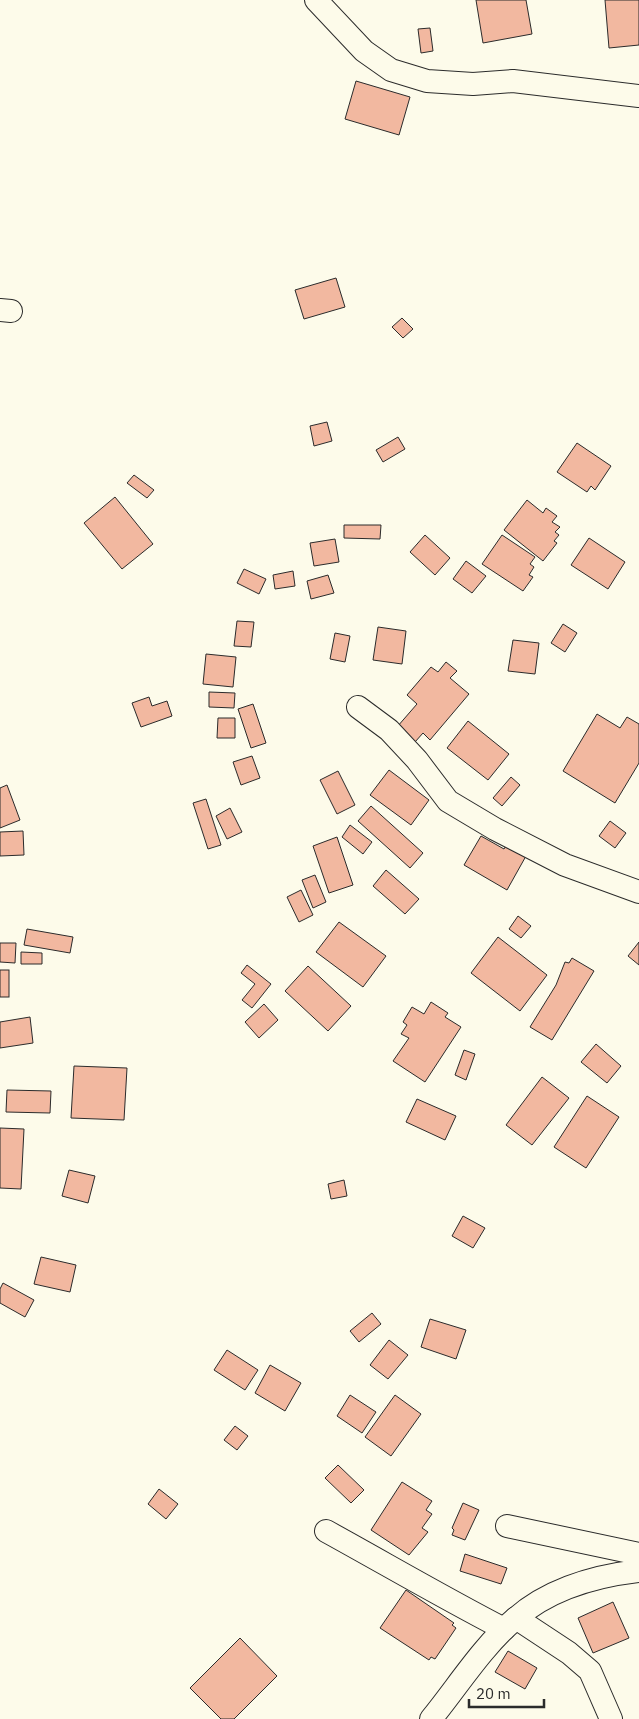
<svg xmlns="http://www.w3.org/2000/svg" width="639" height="1719" font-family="'IBM Plex Sans',sans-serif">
<rect width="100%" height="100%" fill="#fdfbea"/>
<g fill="#f2b8a0" stroke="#2b2b2b">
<path d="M476 0H526L532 34 483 43Z"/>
<path d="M605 0H639V45L609 48Z"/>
<path d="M430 28 433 51 421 53 418 29Z"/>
<path d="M356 81 410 97 399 135 345 119Z"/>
<path d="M336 278 345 307 304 319 295 290Z"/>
<path d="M402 318 413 329 403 338 392 327Z"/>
<path d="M327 422 332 441 314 446 310 426Z"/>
<path d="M398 437 405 449 383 462 376 450Z"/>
<path d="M577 443 611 466 595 490 591 486 587 492 557 472Z"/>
<path d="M134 475 154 490 147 498 127 483Z"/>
<path d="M115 497 153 544 122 569 84 523Z"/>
<path d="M527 500 543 513 546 508 557 516 552 522 560 527 555 532 559 535 554 541 557 543 543 561 504 530Z"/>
<path d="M344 525H381L380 539 344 538Z"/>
<path d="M425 535 450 558 435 575 410 552Z"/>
<path d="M502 535 535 557 530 564 534 567 529 575 533 577 523 591 482 564Z"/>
<path d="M589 538 625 562 608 589 571 565Z"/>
<path d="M335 539 339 562 314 566 310 543Z"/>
<path d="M466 561 486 576 472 593 453 579Z"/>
<path d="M244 569 266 579 259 594 237 583Z"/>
<path d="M293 571 295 586 275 589 273 575Z"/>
<path d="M328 575 334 593 311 599 307 581Z"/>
<path d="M237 621 254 622 251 647 234 646Z"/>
<path d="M563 624 577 633 565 652 551 643Z"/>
<path d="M378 627 406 631 402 664 373 660Z"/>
<path d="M335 633 350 636 345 662 330 659Z"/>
<path d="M513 640 539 643 535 674 508 671Z"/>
<path d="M206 654 236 657 233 687 203 684Z"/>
<path d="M446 662 457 671 450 678 469 694 430 740 423 733 415 742 397 727 417 704 407 695 431 667 438 672Z"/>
<path d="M209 692 235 693 234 708 209 707Z"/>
<path d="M149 697 152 706 167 701 172 716 141 727 132 703Z"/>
<path d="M253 704 266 743 251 748 238 709Z"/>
<path d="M597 714 620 728 627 717 639 724V763L615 803 563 771Z"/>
<path d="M218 718H235V738H217Z"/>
<path d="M468 721 509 754 488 780 447 748Z"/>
<path d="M252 756 260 778 241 785 233 762Z"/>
<path d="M389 770 429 800 411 825 370 795Z"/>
<path d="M338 771 355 805 337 814 320 780Z"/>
<path d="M511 777 520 785 502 806 493 798Z"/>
<path d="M7 785 20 820 0 828V788Z"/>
<path d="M206 799 221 845 208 849 193 803Z"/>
<path d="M371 806 423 853 410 868 358 821Z"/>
<path d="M230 808 242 832 227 839 216 816Z"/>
<path d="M610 821 626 833 615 848 599 836Z"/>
<path d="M350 825 372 842 363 854 342 837Z"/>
<path d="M23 831 24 855 0 856V832Z"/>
<path d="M481 836 504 849 507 844 526 856 507 890 464 865Z"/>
<path d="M337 837 353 885 329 893 313 846Z"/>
<path d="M386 870 419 899 405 914 373 886Z"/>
<path d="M315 875 326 902 313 908 302 880Z"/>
<path d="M301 890 313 915 299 922 287 897Z"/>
<path d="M518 916 531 926 521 938 509 929Z"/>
<path d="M339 922 386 956 363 987 316 952Z"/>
<path d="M27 929 73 937 70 953 24 945Z"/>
<path d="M498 937 547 975 520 1011 471 973Z"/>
<path d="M639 942V965L628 956Z"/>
<path d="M0 943H16L15 963 0 962Z"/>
<path d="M21 952 42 953V964H21Z"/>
<path d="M572 958 594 971 552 1040 530 1027 556 985 565 962 569 963Z"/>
<path d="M247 965 271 984 252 1008 242 1000 255 984 241 973Z"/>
<path d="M308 966 351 1006 328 1031 285 991Z"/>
<rect x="0" y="970" width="9" height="27"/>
<path d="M431 1002 448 1013 445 1017 461 1027 425 1082 393 1061 409 1038 401 1034 407 1025 403 1022 412 1007 424 1014Z"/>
<path d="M264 1004 278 1020 259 1038 245 1022Z"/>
<path d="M30 1017 33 1043 0 1048V1022Z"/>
<path d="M596 1044 621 1066 607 1083 581 1062Z"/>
<path d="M464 1050 475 1054 466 1080 455 1075Z"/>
<path d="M74 1066 127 1068 124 1120 71 1118Z"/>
<path d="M542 1077 569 1098 532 1145 506 1125Z"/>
<path d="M7 1090 51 1091 50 1113 6 1112Z"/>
<path d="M587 1096 619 1117 586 1168 554 1147Z"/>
<path d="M417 1099 456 1116 445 1140 406 1122Z"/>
<path d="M0 1128 24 1129 21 1189 0 1188Z"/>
<path d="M69 1170 95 1176 88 1203 62 1196Z"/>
<path d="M344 1180 347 1196 331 1199 328 1184Z"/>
<path d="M463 1216 485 1228 473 1248 452 1236Z"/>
<path d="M41 1257 76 1265 70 1292 34 1284Z"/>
<path d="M3 1283 34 1300 25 1317 0 1303V1289Z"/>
<path d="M372 1313 381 1324 359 1342 350 1331Z"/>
<path d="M430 1319 466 1330 456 1359 421 1347Z"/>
<path d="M389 1340 408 1355 388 1379 370 1365Z"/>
<path d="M227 1350 258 1370 245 1390 214 1370Z"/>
<path d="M270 1365 301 1383 285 1411 255 1393Z"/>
<path d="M350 1395 376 1412 362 1433 337 1416Z"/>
<path d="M395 1395 421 1414 391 1456 365 1437Z"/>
<path d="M235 1426 248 1436 237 1450 224 1440Z"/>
<path d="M338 1465 364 1490 351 1503 325 1478Z"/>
<path d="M402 1482 432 1501 426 1510 432 1514 422 1528 428 1532 409 1555 371 1530Z"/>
<path d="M159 1489 178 1504 166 1519 148 1504Z"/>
<path d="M463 1503 479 1510 465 1540 452 1535 454 1530 452 1528Z"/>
<path d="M465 1554 507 1568 501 1584 460 1571Z"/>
<path d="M406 1590 454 1623 452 1625 456 1628 435 1659 431 1657 429 1660 380 1628Z"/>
<path d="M613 1602 629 1638 593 1653 578 1618Z"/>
<path d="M240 1638 277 1676 234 1719H221L190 1688Z"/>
<path d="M508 1651 537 1668 525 1689 495 1672Z"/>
</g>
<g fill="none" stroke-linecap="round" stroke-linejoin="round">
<defs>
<g id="minor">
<path d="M316 0 364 51 391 70 427 81 473 84 513 81 639 96"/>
<path d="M0 310 11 311"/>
<path d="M358 707 389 730 417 760 448 801 495 829 565 865 639 892"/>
<path d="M507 1526 639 1554"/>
<path d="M326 1531C386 1564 444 1598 504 1629"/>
<path d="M516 1618 569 1653 590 1671 611 1719"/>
<path d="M431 1719C458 1686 482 1647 515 1619 549 1589 595 1576 639 1571"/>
</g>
</defs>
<use href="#minor" stroke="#2b2b2b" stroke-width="24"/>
<use href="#minor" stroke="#fdfbea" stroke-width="22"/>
</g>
<path d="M469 1699v8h75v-8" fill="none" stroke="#2b2b2b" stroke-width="2.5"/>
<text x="476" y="1699" font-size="15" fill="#2b2b2b" stroke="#fdfbea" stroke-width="4" paint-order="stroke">20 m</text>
</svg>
